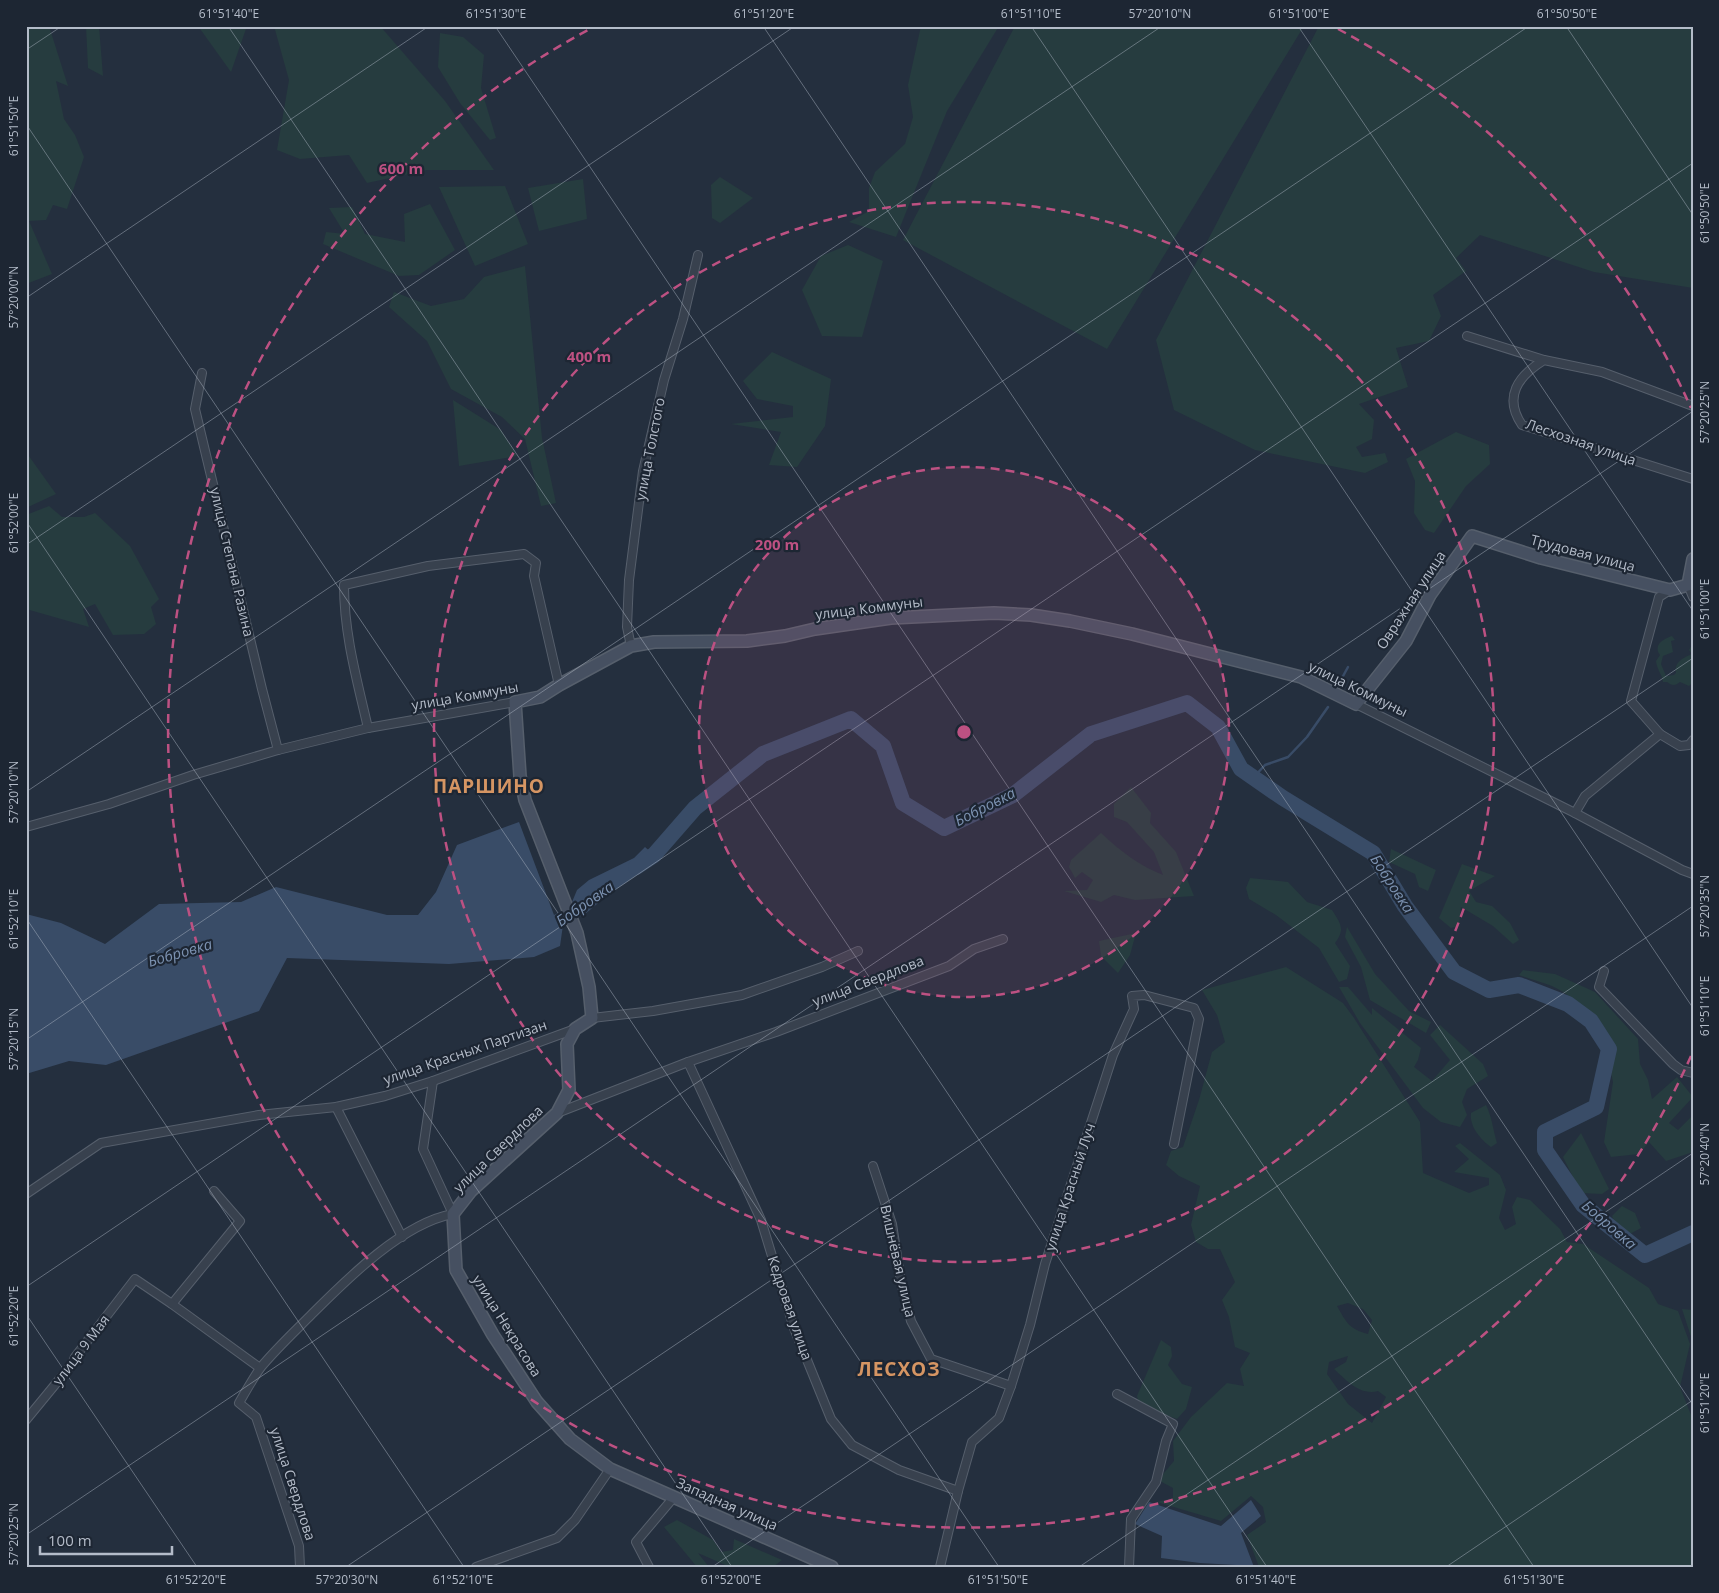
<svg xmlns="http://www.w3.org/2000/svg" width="1719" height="1593" font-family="'Open Sans',sans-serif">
<rect width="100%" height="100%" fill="#242f3e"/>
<g fill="#263c3f" fill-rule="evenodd">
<path d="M26 26H49L68 86 56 81 64 119 75 135 84 157 67 209 53 205 46 220 29 221 52 274 26 284Z"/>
<path d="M86 26H99L103 76 88 68Z"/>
<path d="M198 26H247L231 72Z"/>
<path d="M274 26H380L445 101 494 170H427L367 183 349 155 300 159 277 150 289 80Z"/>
<path d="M921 26H999L947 111 896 237 849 222 869 211V188L875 172 905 144 913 117 908 85Z"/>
<path d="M1015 26H1304L1107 349 903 240Z"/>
<path d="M1319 26H1693V288L1594 272 1480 235 1456 258 1466 271 1433 295 1441 316 1429 341 1396 348 1408 387 1359 404 1374 420 1372 439 1356 447 1362 457 1385 453 1388 462 1365 473 1255 450 1174 410 1156 340Z"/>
<path d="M440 33 463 37 484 55 481 88 496 138 490 140 460 103 438 67Z"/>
<path d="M720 177 753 198 720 223 712 218 711 185Z"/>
<path d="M583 179 587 219 539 231 528 188Z"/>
<path d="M505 186 528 244 475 266 439 187Z"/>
<path d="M430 204 455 250 419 275 399 276 323 244 326 232 345 234 329 208 352 207 365 234 405 242 404 214Z"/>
<path d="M848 245 883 261 862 337 822 336 802 290 821 256Z"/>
<path d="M525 266 542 438 556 503 541 506 525 439 502 417 451 389 427 341 389 307 394 292 431 306 464 299 484 277Z"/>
<path d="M772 352 831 379 825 426 797 467 769 465 781 432 731 424 793 417V406L757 399 743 381Z"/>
<path d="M453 400 501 430 517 456 459 466Z"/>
<path d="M1456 432 1489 445 1490 464 1466 486 1434 533 1425 530 1414 513 1415 481 1406 459Z"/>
<path d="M26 452 56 494 26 508Z"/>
<path d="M49 506 62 517H84L95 513 130 546 159 599 151 607 156 624 144 634 113 635 95 604 83 609 89 627 26 609V515Z"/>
<path d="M1672 636 1675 640 1671 641 1673 652 1663 656 1661 664 1666 676 1674 675 1676 673C1674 662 1683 658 1692 654L1689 650 1693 643V682L1689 686 1680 682C1675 686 1672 686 1667 682H1663C1662 674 1657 670 1656 661L1660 655C1653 645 1663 639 1672 636Z"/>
<path d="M1131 787 1151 813 1150 823 1176 852 1194 896 1135 900 1114 895 1101 902 1064 891 1087 890 1093 880 1082 872 1075 878 1069 867 1071 860 1101 833C1120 851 1140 866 1163 875L1154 852 1127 822 1114 817V804Z"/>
<path d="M1391 849 1436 870 1428 891 1419 887 1415 874 1389 862Z"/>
<path d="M1462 864 1495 876 1469 891 1476 902 1492 906 1510 923 1519 940 1513 944 1493 926 1461 907 1459 926 1451 928 1439 918Z"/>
<path d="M1250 878 1288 882 1307 902 1332 910C1340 923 1346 929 1335 943L1350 966 1347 979 1339 982 1319 948 1276 915 1249 899 1246 888Z"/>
<path d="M1347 927 1375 974 1409 1011 1431 1022 1426 1033 1370 1000 1361 967 1345 937Z"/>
<path d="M1136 933 1130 955 1118 973 1101 956 1099 941Z"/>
<path d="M1286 967 1343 1003 1354 1018 1420 1122 1423 1173 1469 1193 1489 1185V1178L1454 1172 1469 1159 1455 1146 1460 1143 1500 1175 1506 1190 1499 1218 1505 1230 1516 1224 1512 1207 1517 1197 1530 1200 1560 1229 1567 1242 1583 1244 1649 1288 1658 1304 1678 1311 1690 1344 1680 1387 1693 1420V1567H1259L1247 1535 1266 1522 1263 1507 1251 1496 1221 1521 1157 1502 1173 1498V1488L1158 1480 1174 1461 1173 1441 1191 1417 1227 1383 1244 1386 1240 1369 1250 1353 1235 1347 1229 1317 1222 1300 1235 1282 1220 1249H1208L1196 1242 1191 1225 1200 1186 1179 1176 1166 1165 1171 1151 1183 1147 1199 1100 1212 1052 1225 1042 1217 1015 1202 990ZM1348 1303 1363 1309 1372 1320 1368 1334C1349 1329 1346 1322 1337 1306ZM1348 1356 1346 1362 1334 1369C1346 1380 1360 1396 1378 1391L1386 1397 1372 1423 1348 1404 1327 1374 1329 1362Z"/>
<path d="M1523 970 1555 974 1595 992 1638 1039 1640 1064 1648 1080 1652 1099 1677 1077 1693 1097 1669 1123 1678 1130 1693 1115V1152L1666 1161 1649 1142 1639 1154 1611 1157 1604 1142 1613 1082 1610 1068 1616 1049C1598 1024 1580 999 1552 986 1541 982 1529 979 1519 975Z"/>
<path d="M1339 987H1348L1372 1015V1008L1421 1048 1418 1060 1414 1067 1432 1081 1450 1060 1430 1035 1440 1025 1483 1064 1488 1076 1467 1089 1462 1102 1467 1115 1460 1127 1441 1122 1423 1108 1360 1023Z"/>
<path d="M1486 1105C1492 1117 1493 1130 1497 1143L1491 1147C1481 1140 1469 1126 1471 1113Z"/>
<path d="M1581 1133 1609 1189 1602 1194 1581 1193 1563 1157Z"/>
<path d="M1622 1206 1635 1213 1641 1228 1628 1235 1616 1227 1612 1216Z"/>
<path d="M1682 1309 1693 1310V1343Z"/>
<path d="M1161 1340 1171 1347 1172 1356 1168 1365 1182 1384 1192 1387 1186 1409 1177 1419 1139 1405 1137 1396Z"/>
<path d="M677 1520 713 1540 721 1552 733 1550 734 1539 782 1560 773 1567H730L698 1553 709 1567H697L664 1527Z"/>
</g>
<g fill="#394c67">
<path d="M519 822 554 915 570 907 577 890 589 880 634 858 645 847 654 855 658 861 609 894 585 914 563 925 560 946 534 957 449 964 287 958 259 1011 106 1065 69 1061 26 1074V914L61 923 105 944 159 904 241 902 276 887 387 915H418L436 892 457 845Z"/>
<path d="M1251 1500 1261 1516 1241 1533 1254 1567H1238L1236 1565 1200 1563 1161 1558 1162 1536 1135 1524 1149 1502 1221 1526Z"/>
</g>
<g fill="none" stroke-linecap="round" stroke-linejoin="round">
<g stroke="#394c67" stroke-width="2.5">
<path d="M1336 689 1348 667"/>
<path d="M1253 778 1265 765 1288 757 1307 737 1328 707"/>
</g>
<path stroke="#394c67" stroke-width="16" d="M636 867 654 855 695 808 763 754 851 719 883 746 903 803 944 828 1013 795 1091 734 1187 703 1218 727 1241 769 1283 798 1373 853 1405 906 1454 972 1489 990 1519 985 1568 1004 1591 1021 1609 1049 1596 1107 1545 1132V1150L1583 1205 1645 1255 1693 1233"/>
<defs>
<g id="street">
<path d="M1467 336 1544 360"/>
<path d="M202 373 195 409 262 689 278 750"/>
<path d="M1693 406 1602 372 1544 360C1518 376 1503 397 1522 425L1693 479"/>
<path d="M1688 585 1693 597"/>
<path d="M631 646 627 627 629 580 643 471 664 380 683 319 698 255"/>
<path d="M1356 704 1575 813 1682 870 1693 874"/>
<path d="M368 728C357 680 344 634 344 585L428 566 524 554 536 563 534 576 559 685"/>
<path d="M1660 734 1680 746 1689 745 1693 740"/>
<path d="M1575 813 1585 796 1660 734 1631 701 1659 597 1670 590"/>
<path d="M26 827 109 804 193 775 278 750 368 728 515 702"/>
<path d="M1604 971 1599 987 1673 1064 1681 1070 1693 1073"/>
<path d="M592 1018 653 1011 742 995 822 967 858 951"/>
<path d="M688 1062 761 1220 794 1328 831 1419 852 1445 899 1470 958 1491"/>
<path d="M336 1107 402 1237"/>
<path d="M557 1113 688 1062 776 1032 949 966 974 949 1003 939"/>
<path d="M873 1166 892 1224 901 1282 911 1321 931 1359 1011 1386"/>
<path d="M26 1194 101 1143 259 1115 336 1107 385 1096 433 1081 575 1029"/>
<path d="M172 1304 240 1221 214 1191"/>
<path d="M1117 1394 1173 1424 1166 1441 1156 1482 1131 1519 1129 1567"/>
<path d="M26 1420 72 1364 75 1357 135 1279 172 1304 260 1368"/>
<path d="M300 1567 299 1546 256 1417 239 1403C246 1391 253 1378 261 1367 276 1349 293 1333 309 1317 345 1281 402 1223 453 1214L423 1149 433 1081"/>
<path d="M476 1567 557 1538 575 1520 610 1469"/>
<path d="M649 1567 636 1542 674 1497"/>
<path d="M940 1567 958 1491 972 1442 999 1418 1011 1386 1030 1325 1045 1264 1102 1089 1113 1055 1134 1009 1132 996 1144 995 1194 1008 1199 1019 1174 1144"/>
</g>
<path id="secondary" d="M832 1567 610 1469 570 1439 537 1402 493 1335 456 1270 453 1214 471 1191 557 1113 569 1090 567 1044 575 1029 592 1018 589 987 577 933 525 800 520 776 515 702 540 697 559 685 631 646 654 642 747 641 785 636 815 629 891 618 994 613 1031 615 1070 621 1132 634 1301 677 1356 704 1406 641 1430 595 1472 536 1541 558 1670 590 1688 585 1693 559"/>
</defs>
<use href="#street" stroke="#565f6c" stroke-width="10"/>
<use href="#secondary" stroke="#565f6c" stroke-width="14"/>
<use href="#street" stroke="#38414e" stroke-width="8"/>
<use href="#secondary" stroke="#465061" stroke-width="11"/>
</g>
<path fill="none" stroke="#b4bcc9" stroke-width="1" stroke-opacity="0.45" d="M228 26 1267 1567M495 26 1534 1567M763 26 1693 1405M1031 26 1693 1008M1298 26 1693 611M1566 26 1693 215M26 50 62 26M26 124 999 1567M26 298 429 26M26 521 732 1567M26 545 795 26M26 792 1162 26M26 918 464 1567M26 1040 1529 26M26 1287 1693 163M26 1314 197 1567M26 1535 1693 411M346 1567 1693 658M712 1567 1693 906M1079 1567 1693 1153M1446 1567 1693 1400"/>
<circle cx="964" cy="732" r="265" fill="#bd5182" fill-opacity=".12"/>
<g fill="none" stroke="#bd5182" stroke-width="2.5" stroke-dasharray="9 6">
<circle cx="964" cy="732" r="265"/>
<circle cx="964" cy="732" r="530"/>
<path d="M1691 1056A796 796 0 1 1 590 29M1338 29A796 796 0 0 1 1691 408"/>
</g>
<g text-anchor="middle" stroke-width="4.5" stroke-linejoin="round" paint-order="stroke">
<g font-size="14" fill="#b4bcc9" stroke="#1d2633">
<text transform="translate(1581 442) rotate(19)" y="5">Лесхозная улица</text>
<text transform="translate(650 449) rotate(-79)" y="5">улица Толстого</text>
<text transform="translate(1583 553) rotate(15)" y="5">Трудовая улица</text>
<text transform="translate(232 562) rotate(77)" y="5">улица Степана Разина</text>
<text transform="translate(1411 600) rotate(-57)" y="5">Овражная улица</text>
<text transform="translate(869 608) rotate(-7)" y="5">улица Коммуны</text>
<text transform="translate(1358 689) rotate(26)" y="5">улица Коммуны</text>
<text transform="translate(465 696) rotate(-10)" y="5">улица Коммуны</text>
<text transform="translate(868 981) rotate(-21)" y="5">улица Свердлова</text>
<text transform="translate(465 1052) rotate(-19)" y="5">улица Красных Партизан</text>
<text transform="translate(498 1149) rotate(-44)" y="5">улица Свердлова</text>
<text transform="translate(1070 1187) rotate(-72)" y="5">улица Красный Луч</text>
<text transform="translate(898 1261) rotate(77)" y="5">Вишнёвая улица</text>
<text transform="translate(790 1308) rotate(71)" y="5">Кедровая улица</text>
<text transform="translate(507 1326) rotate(58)" y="5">улица Некрасова</text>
<text transform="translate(81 1350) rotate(-53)" y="5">улица 9 Мая</text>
<text transform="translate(293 1484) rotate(72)" y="5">улица Свердлова</text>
<text transform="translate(727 1504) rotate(24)" y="5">Западная улица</text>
</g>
<g font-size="15" font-style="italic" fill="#7c92b1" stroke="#1d2633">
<text transform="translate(985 807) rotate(-27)" y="5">Бобровка</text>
<text transform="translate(1392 884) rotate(57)" y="5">Бобровка</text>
<text transform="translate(585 904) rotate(-35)" y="5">Бобровка</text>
<text transform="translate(180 953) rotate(-16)" y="5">Бобровка</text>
<text transform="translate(1609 1225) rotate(41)" y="5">Бобровка</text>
</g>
<g font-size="19" font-weight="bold" letter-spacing="1" fill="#d59563" stroke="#1d2633">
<text x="489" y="793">ПАРШИНО</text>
<text x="899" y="1376">ЛЕСХОЗ</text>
</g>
</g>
<circle cx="964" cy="732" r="8" fill="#bd5182" stroke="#1d2633" stroke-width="2.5"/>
<g font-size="15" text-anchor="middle" font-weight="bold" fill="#bd5182" stroke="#1d2633" stroke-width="4.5" stroke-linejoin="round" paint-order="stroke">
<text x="401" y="174">600 m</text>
<text x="589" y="362">400 m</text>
<text x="777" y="550">200 m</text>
</g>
<rect width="1719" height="1593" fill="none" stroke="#1d2633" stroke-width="55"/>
<path d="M40 1546v8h132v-8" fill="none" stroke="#b4bcc9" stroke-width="2.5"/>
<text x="48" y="1546" font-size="15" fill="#b4bcc9" stroke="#1d2633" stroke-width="4" paint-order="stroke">100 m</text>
<rect x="28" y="28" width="1664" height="1538" fill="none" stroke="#b4bcc9" stroke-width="2"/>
<g font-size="12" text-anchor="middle" fill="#b4bcc9">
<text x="229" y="18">61°51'40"E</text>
<text x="496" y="18">61°51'30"E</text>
<text x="764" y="18">61°51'20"E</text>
<text x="1031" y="18">61°51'10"E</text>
<text x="1160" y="18">57°20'10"N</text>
<text x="1299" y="18">61°51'00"E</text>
<text x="1567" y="18">61°50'50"E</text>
<text transform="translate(14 126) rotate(-90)" y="4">61°51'50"E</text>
<text transform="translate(1705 213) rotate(-90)" y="4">61°50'50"E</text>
<text transform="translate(14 297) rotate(-90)" y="4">57°20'00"N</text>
<text transform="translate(1705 412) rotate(-90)" y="4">57°20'25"N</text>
<text transform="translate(14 523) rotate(-90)" y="4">61°52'00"E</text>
<text transform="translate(1705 609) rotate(-90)" y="4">61°51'00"E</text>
<text transform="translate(14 792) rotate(-90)" y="4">57°20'10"N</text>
<text transform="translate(1705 906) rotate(-90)" y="4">57°20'35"N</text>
<text transform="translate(14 919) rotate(-90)" y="4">61°52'10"E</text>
<text transform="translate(1705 1006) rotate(-90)" y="4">61°51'10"E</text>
<text transform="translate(14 1039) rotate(-90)" y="4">57°20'15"N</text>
<text transform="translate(1705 1154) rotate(-90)" y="4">57°20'40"N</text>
<text transform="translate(14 1316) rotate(-90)" y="4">61°52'20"E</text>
<text transform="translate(1705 1403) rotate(-90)" y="4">61°51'20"E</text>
<text transform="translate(14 1534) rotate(-90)" y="4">57°20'25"N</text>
<text x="196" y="1584">61°52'20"E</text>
<text x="347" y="1584">57°20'30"N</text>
<text x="463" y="1584">61°52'10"E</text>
<text x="731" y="1584">61°52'00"E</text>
<text x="998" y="1584">61°51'50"E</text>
<text x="1266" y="1584">61°51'40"E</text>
<text x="1534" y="1584">61°51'30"E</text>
</g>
</svg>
